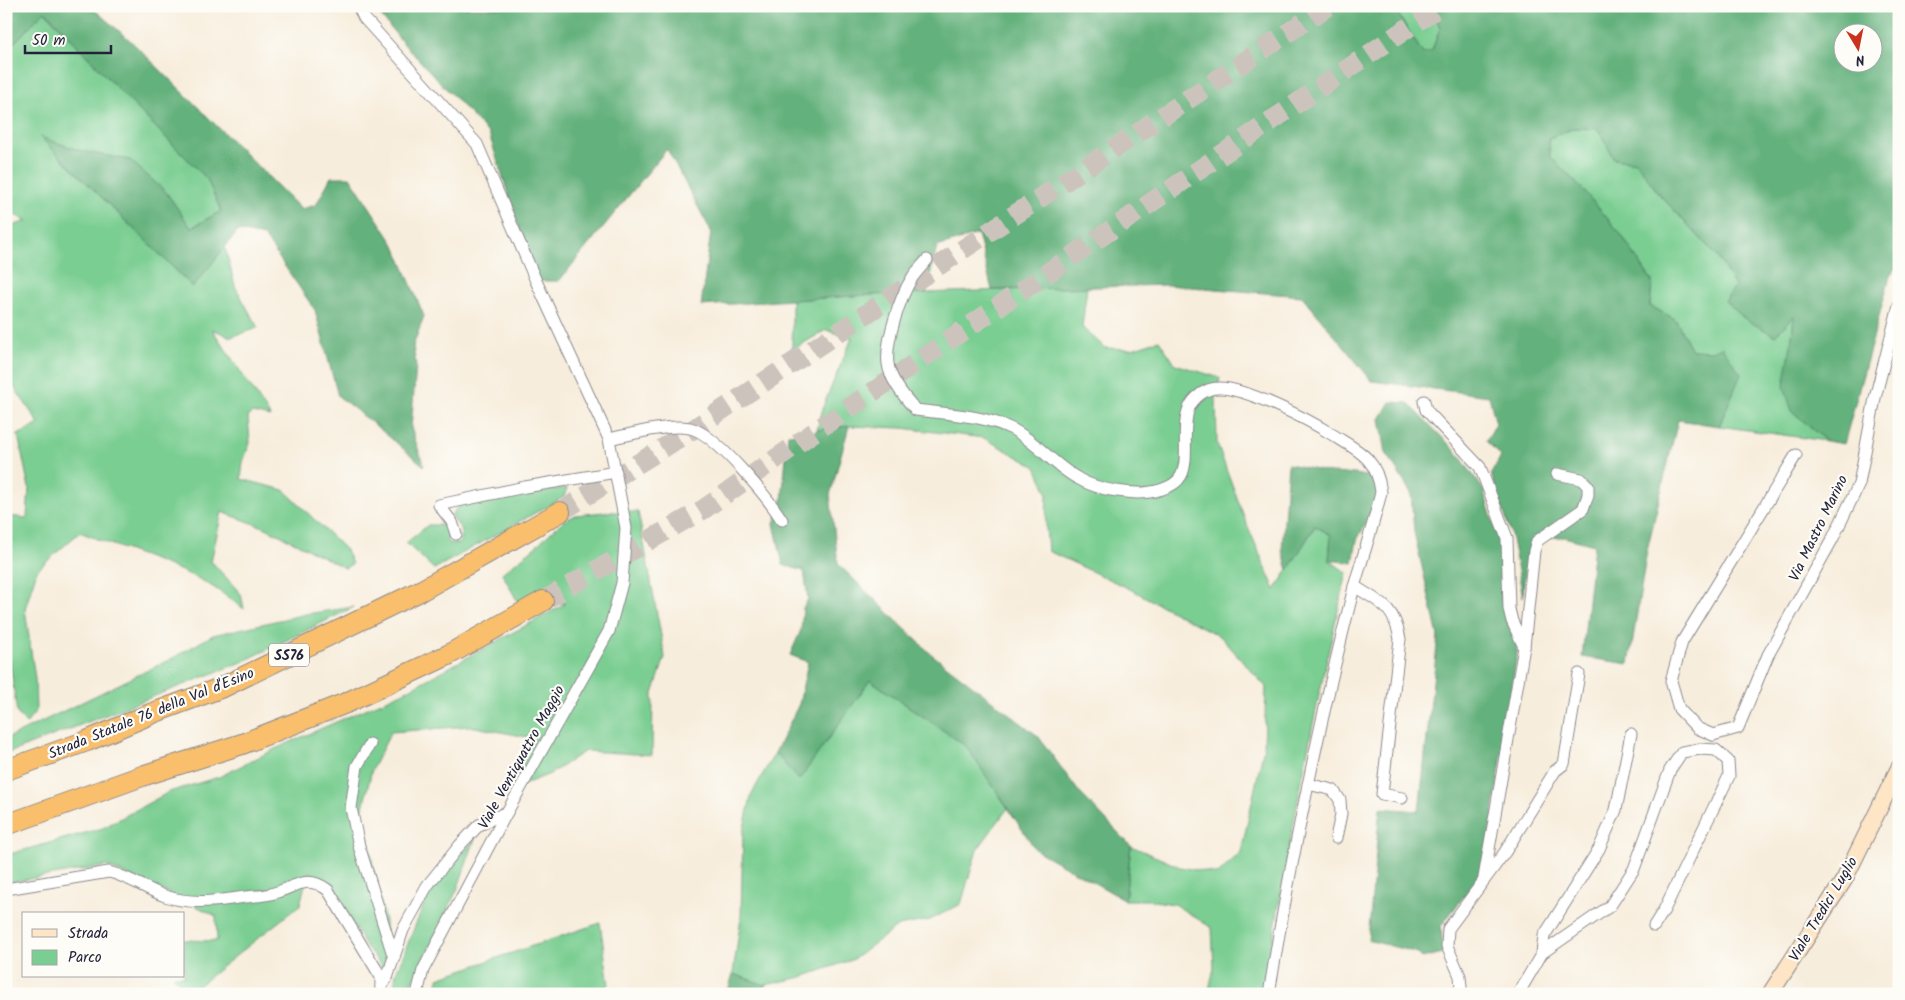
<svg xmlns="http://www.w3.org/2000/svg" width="1905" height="1000" font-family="Kalam,sans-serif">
<rect width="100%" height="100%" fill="#fdfcf7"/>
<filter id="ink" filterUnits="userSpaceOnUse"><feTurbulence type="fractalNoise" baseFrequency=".02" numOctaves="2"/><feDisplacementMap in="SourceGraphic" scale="10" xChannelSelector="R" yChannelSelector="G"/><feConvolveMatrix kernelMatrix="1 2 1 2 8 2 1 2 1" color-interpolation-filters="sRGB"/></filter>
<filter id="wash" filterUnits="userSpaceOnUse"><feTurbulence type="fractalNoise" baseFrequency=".0096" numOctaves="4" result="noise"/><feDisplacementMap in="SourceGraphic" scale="20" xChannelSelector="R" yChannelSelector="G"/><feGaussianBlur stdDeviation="1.12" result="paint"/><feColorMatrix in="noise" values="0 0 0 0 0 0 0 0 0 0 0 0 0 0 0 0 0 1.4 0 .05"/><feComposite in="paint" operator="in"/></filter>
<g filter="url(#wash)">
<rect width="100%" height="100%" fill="#f7eddc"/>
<g fill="#7ace92" stroke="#4e7866">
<path d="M1393 6H1432L1440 28 1432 51 1423 54Z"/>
<path d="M44 11 120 91 207 179 221 211 191 228 166 192 82 151 41 138 193 287 225 247 235 286 258 328 231 337 212 329 271 417 252 413 248 416 250 443 243 462 241 479 284 490 346 550 352 564 345 568 266 528 222 512 211 561 241 594 244 609C230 599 215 587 199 579 161 560 119 549 80 532L37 570 25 609 35 679 36 711 26 724 17 713 6 633V516L27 518 29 488 18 435 39 424 6 375V228L27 221 6 211V114L13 102 6 97V51Z"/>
<path d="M1575 128H1598L1614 159 1636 162 1659 194 1717 256 1735 286 1726 301 1745 319 1795 315 1791 345 1792 411 1826 441 1719 426 1741 374 1711 351 1692 350 1675 319 1650 306 1652 281 1620 233 1583 190 1550 156 1549 138Z"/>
<path d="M1087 287 1082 327 1105 348 1132 349 1159 340 1175 364 1220 378 1216 398 1217 444 1246 522 1275 590 1315 526 1331 535 1329 560 1347 573C1313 711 1287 853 1264 994H1208L1214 968 1212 928 1174 904 1148 900H1125L1131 846 1180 867 1218 874 1241 852 1264 747 1266 687 1221 637 1130 589 1048 551 1046 527 1047 492 1036 467 984 438 902 428 849 426 817 430 824 404 852 338 826 330 792 350V300L869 295Z"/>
<path d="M567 488 564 497 434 569 406 543 428 525H449L447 542 459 544 462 530 451 516 459 505 477 496 525 493Z"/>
<path d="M604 512H638L665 657 653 694 652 755 585 751 550 774 499 794 532 738 470 726 391 732 372 769 362 812 385 921 386 972 365 945 329 884 308 872 300 905 189 993 173 976H184V940L217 941 216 916 182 899 106 866 6 883V855L103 828 169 792 219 777 277 748 402 693 565 604 534 596 519 604 502 573 533 549 563 521 576 515Z"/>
<path d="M354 607 242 662 6 754V739L173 658 213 635 306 614Z"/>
<path d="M870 680 966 746 1008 808 977 850 961 904 930 920 898 926 854 959 802 977 765 985 733 974 741 917 743 832 752 793 775 753 799 780Z"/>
<path d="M475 839 457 890 407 994H393L396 973 428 894Z"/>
<path d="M600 923 609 985 584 994H438V978Z"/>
</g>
<g fill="#63b17c" stroke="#426a5c" fill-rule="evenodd">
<path d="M6 6H90L132 42 301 209 316 205 331 177H350L395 246 424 316 413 346 416 366 411 428 424 466 375 425 338 396 315 310 264 236 238 231 193 287 40 137 82 151 130 160 166 192 191 228 221 211 207 179 120 91 45 11 6 51Z"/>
<path d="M373 6 503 8 507 6H1393L1423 54 1432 51 1440 28 1432 6H1899V264L1890 276 1844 444 1826 441 1792 411 1784 386 1791 345 1794 316 1775 336 1745 319 1725 301 1735 286 1717 256 1659 194 1636 162 1614 159 1598 129 1575 128 1549 138 1550 156 1583 190 1620 233 1652 281 1650 306 1675 319 1692 350 1711 351 1722 347 1741 374 1719 426 1678 420 1647 550 1629 664 1582 657 1594 545 1564 537H1534L1526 562 1523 597 1511 534 1491 474 1501 456 1486 441 1496 424 1489 396 1372 381 1302 296 1166 285 992 290 978 234 937 247 926 293 869 295 701 306 711 231 667 149 559 281H536L489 134 402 42ZM1842 32H1872V62H1842Z"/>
<path d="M1390 402 1408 403 1456 451 1483 489 1504 557 1515 613 1517 653 1485 869 1441 926 1443 953 1422 958 1418 953 1368 940 1380 808 1419 811 1438 636 1414 532 1411 493 1386 453 1380 419Z"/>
<path d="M849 426 830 495 838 564 930 653 1038 736 1079 792 1131 846 1125 900 1036 850 966 746 870 680 799 780 775 753 799 704 808 662 790 655 801 630 803 608 808 599 804 571 783 565 774 523 782 501 788 434 814 432 817 430Z"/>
<path d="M1288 464 1331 473 1355 474 1375 478 1385 498 1369 518 1357 540 1353 563 1329 560 1331 535 1315 526 1288 570 1282 550Z"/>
<path d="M733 974 765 985 763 994H727Z"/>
</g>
</g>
<g filter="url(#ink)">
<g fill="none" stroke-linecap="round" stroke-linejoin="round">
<g stroke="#ccc4bc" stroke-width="20" stroke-dasharray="20 10" stroke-linecap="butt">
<path d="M560 512 692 430 1328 6"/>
<path d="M543 601 704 509 817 430 1440 6"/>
</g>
<defs>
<g id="minor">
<path d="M358 6 364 18 477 144 536 281 609 439 626 528 622 583 609 631 507 812 423 970 417 994"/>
<path d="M927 260C922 266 916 272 912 278 900 297 885 342 888 364 890 380 905 398 916 410 947 414 983 415 1012 429 1037 442 1054 466 1079 479 1096 489 1117 492 1137 493 1151 493 1174 489 1181 476 1190 460 1181 427 1189 408 1194 397 1206 388 1218 388 1245 387 1309 420 1333 435 1359 451 1377 458 1381 492 1374 524 1363 555 1354 587 1320 721 1291 857 1269 994"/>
<path d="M1424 401 1426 410 1480 467 1507 538 1509 609 1512 621 1524 647"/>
<path d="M609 439C633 434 666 424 690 428 715 433 768 498 782 520"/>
<path d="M456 534 452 522 439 505 525 487 616 472"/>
<path d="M1354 586C1381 603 1394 606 1400 639L1382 794 1402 798"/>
<path d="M1713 735 1738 728 1768 655 1833 538 1859 484 1875 398 1899 305"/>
<path d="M1713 735 1697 728 1679 709 1671 681 1682 642 1796 455"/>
<path d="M370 744 357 766 351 808 359 846 394 958"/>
<path d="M1308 784 1333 790 1340 800 1341 814 1336 838"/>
<path d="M1484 878 1524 647 1534 551 1537 541 1583 509 1588 495V486L1581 479 1557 474"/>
<path d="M6 889 109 872C129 877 146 889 165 896 191 905 219 901 245 897 254 896 263 896 271 894 295 888 306 873 328 890L381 977V994"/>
<path d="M1542 953 1544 936 1599 849 1616 810 1631 734"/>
<path d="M381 986 387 978 403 930 427 886 460 845 479 825 507 812"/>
<path d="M1456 994 1461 987 1460 976 1447 946 1448 929 1505 852 1555 771 1564 764 1579 674"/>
<path d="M1518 994 1542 953 1610 906 1634 869 1670 770 1682 752 1700 749 1716 750 1728 761 1729 776 1664 910 1654 926"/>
</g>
<path id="secondary" d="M1770 994 1844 880 1899 768"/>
<g id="trunk">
<path d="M6 770 87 741 153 713 223 687 422 590 560 512"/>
<path d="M6 825 145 775 242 744 346 703 448 655 543 601"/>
</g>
</defs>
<use href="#minor" stroke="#8c888c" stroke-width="13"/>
<use href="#secondary" stroke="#8c888c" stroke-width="18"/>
<use href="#trunk" stroke="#8c888c" stroke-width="22"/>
<use href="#minor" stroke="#fff" stroke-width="11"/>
<use href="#secondary" stroke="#fde5c5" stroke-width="16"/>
<use href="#trunk" stroke="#f9bf6d" stroke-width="20"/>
</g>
</g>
<g text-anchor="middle" stroke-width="4.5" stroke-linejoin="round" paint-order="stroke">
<rect fill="#fdfcf7" stroke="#646373" stroke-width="1" x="269" y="643.5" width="40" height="23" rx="4"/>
<g font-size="14" font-weight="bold" fill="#22223b">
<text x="289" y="660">SS76</text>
</g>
<g font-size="15" fill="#22223b" stroke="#fdfcf7">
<text transform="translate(1818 528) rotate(-64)" y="5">Via Mastro Marino</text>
<text transform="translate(151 713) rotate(-22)" y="5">Strada Statale 76 della Val d'Esino</text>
<text transform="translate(521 757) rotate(-61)" y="5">Viale Ventiquattro Maggio</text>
<text transform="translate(1823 909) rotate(-59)" y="5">Viale Tredici Luglio</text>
</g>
</g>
<rect width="1905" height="1000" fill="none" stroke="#fdfcf7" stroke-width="25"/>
<rect x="22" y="912" width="162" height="65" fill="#fdfcf7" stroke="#a5a5ac"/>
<rect x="32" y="929" width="25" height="8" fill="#fde5c5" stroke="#a5a5ac"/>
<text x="68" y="938" font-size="15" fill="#22223b">Strada</text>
<rect x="32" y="950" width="25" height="15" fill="#7ace92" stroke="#a5a5ac"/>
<text x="68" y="962" font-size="15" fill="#22223b">Parco</text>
<g transform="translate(1858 48) rotate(170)"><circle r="24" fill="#fdfcf7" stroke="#a5a5ac"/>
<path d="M0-4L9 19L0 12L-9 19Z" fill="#c8321e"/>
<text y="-8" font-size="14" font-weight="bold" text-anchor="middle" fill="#22223b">N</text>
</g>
<path d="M25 45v8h86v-8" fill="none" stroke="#22223b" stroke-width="2.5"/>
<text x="32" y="45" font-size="15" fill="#22223b" stroke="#fdfcf7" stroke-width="4" paint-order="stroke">50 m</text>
</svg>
